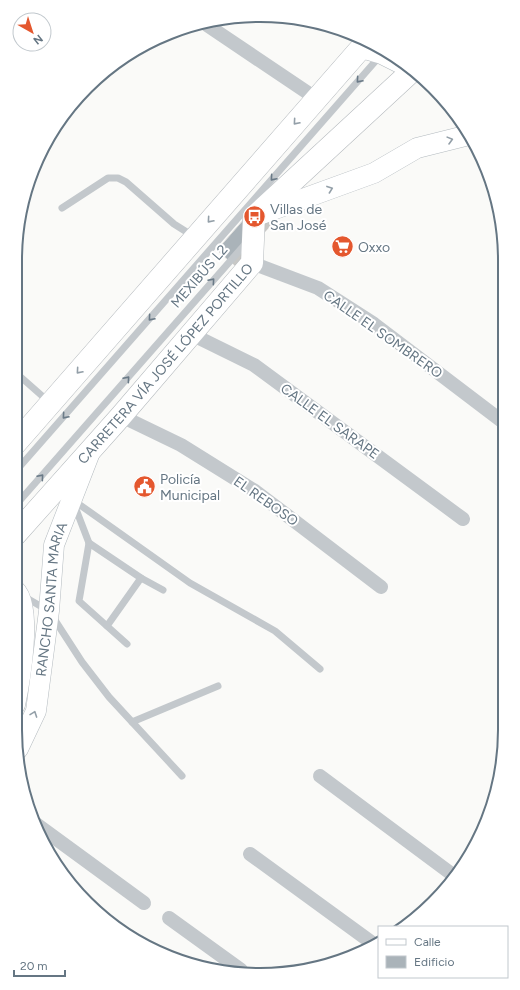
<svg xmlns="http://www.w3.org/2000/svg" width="520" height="990" font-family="Figtree,sans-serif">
<rect width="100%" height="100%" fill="#fafaf8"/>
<path fill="#0003" d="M298 195 235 266 225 256Z"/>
<path fill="#aab3b9" stroke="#dcdcda" d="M281 177 292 187 228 260 217 250Z"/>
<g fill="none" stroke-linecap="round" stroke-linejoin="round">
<defs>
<g id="secondary">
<path d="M361 48 382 54 408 67"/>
<path d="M256 216 374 173 417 148 469 135"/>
<path d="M15 705C20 682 33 606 15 590"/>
<path id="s1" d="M18 749 36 711 49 611 54 545 89 455"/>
</g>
<g id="primary">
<path d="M15 444 368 40"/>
<path id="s2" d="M15 535 121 416 252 263 254 217 413 70"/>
</g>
</defs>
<use href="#secondary" stroke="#b3babf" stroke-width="21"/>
<use href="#primary" stroke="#b5babe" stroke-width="23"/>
<g stroke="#c3c8cc" stroke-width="7">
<path d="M62 208 108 178H118L126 182 174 224 193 236"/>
<path d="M15 372 49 402"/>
<path d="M15 472 380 56"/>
<path d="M73 500 190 583 275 631 320 669"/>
<path d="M74 504 89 543 79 601 127 644"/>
<path d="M15 506 247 242"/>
<path d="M89 543 141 578"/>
<path d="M23 596 49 611 82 662 109 697 182 776"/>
<path d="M107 626 141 578 163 590"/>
<path d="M132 722 218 686"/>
</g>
<g stroke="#c3c8cc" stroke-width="14">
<path d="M207 25 317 99"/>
<path d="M252 263 318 288 374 324 503 422"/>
<path d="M191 334 254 365 463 519"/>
<path d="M121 416 181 445 255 491 381 587"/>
<path d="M320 776 453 875"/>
<path d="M36 824 144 903"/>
<path d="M250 854 375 945"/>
<path d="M169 918 241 970"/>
</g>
<use href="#secondary" stroke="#fff" stroke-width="20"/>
<use href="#primary" stroke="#fff" stroke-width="22"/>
</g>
<defs><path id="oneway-chevron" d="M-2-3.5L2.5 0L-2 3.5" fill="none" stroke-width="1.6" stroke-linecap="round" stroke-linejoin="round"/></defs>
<g stroke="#6a7a87">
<use href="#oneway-chevron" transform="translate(359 80) rotate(131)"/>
<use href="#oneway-chevron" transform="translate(273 178) rotate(131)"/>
<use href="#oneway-chevron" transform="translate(212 281) rotate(-49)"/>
<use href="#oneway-chevron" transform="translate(151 318) rotate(131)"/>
<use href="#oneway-chevron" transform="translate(127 379) rotate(-49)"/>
<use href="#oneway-chevron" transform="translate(65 416) rotate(131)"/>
<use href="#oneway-chevron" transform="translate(41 477) rotate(-49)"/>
</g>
<g stroke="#939fa8">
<use href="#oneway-chevron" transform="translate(296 122) rotate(131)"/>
<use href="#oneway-chevron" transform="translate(450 140) rotate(-15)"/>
<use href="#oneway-chevron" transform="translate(330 189) rotate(-20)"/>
<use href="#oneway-chevron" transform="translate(210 220) rotate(131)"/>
<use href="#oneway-chevron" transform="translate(79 371) rotate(131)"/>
<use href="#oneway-chevron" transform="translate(34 714) rotate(-70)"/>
</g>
<defs>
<symbol id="bus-disc" viewBox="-11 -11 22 22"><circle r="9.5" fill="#e4572e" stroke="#fff"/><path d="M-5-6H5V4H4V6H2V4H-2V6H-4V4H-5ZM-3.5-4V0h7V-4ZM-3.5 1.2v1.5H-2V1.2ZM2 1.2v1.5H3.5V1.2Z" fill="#fff"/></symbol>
<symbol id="supermarket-disc" viewBox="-11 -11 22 22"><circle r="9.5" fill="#e4572e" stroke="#fff"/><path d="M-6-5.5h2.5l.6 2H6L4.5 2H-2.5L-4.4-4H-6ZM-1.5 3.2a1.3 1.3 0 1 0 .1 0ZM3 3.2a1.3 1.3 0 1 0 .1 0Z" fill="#fff"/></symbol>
<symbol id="civic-disc" viewBox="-11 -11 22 22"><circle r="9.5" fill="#e4572e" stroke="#fff"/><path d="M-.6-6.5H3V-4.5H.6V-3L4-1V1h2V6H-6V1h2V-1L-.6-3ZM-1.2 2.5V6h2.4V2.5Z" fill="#fff"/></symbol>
</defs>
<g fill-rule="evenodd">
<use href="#bus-disc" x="242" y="204" width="25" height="25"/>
<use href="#supermarket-disc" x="330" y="234" width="25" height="25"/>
<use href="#civic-disc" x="132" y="474" width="25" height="25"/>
</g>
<g text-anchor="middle" stroke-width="4" stroke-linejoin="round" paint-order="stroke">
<g font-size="14" fill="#657683" stroke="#fff" text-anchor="start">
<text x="270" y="214">Villas de<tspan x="270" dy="16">San José</tspan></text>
<text x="358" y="252">Oxxo</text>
<text x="160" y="484">Policía<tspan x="160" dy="16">Municipal</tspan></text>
</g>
<g font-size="14" fill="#657683" stroke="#fff">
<text transform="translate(199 276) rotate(-49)" y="5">MEXIBÚS L2</text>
<text transform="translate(383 334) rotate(35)" y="5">CALLE EL SOMBRERO</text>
<text dy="5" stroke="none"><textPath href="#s2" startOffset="228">CARRETERA VÍA JOSÉ LÓPEZ PORTILLO</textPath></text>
<text transform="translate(330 421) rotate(36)" y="5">CALLE EL SARAPE</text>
<text transform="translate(266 501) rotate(35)" y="5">EL REBOSO</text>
<text dy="5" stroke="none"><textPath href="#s1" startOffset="155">RANCHO SANTA MARIA</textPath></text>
</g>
</g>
<path d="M0 0H520V990H0ZM260 22H260A238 238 0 0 1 498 260V730A238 238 0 0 1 260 968H260A238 238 0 0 1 22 730V260A238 238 0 0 1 260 22Z" fill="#fff" fill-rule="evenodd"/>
<path fill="none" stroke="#657683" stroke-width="2" d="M260 22H260A238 238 0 0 1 498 260V730A238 238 0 0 1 260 968H260A238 238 0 0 1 22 730V260A238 238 0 0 1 260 22Z"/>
<rect x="378" y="926" width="130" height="52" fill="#ffffff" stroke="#c1c8cd"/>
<rect x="386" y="939" width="20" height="6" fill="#ffffff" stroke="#c1c8cd"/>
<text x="414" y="946" font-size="12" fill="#657683">Calle</text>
<rect x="386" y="956" width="20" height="12" fill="#aab3b9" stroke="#c1c8cd"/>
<text x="414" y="966" font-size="12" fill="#657683">Edificio</text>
<g transform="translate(32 32) rotate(141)"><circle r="19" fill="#ffffff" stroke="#c1c8cd"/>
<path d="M0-3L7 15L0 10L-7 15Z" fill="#e4572e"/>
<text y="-6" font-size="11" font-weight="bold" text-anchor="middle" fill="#657683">N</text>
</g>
<path d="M14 970v6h51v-6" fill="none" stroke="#657683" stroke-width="2"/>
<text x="20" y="970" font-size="12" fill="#657683" stroke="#ffffff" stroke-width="3" paint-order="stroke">20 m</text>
</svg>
